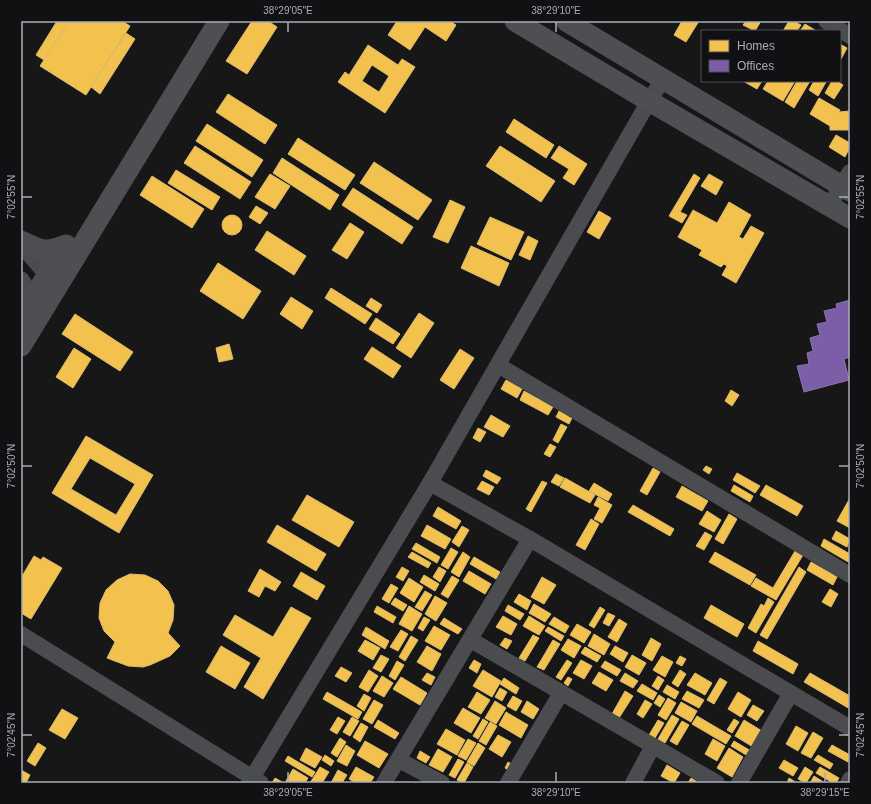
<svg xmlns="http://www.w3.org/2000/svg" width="871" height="804" font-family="Helvetica,sans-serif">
<rect width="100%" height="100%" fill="#171717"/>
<g fill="#f2c14e" stroke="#dcbb6e" fill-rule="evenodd">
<path d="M57 21H69L44 60 36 55Z"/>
<path d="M69 21H122L130 26 86 95 40 66Z"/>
<path d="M252 21H268L277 27 247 74 226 61Z"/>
<path d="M397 21H450L456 25 446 41 425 27 410 50 388 35Z"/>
<path d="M682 21H699L686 42 674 35Z"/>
<path d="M746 21H761L755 31 743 25Z"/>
<path d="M789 21H793L801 25 797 31H783Z"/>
<path d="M805 24 815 30V31H800Z"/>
<path d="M126 33 135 39 100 94 91 87Z"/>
<path d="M840 44 847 48 840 61Z"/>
<path d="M368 45 398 65 402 59 415 67 385 113 338 82 345 72 349 75ZM372 65 389 76 379 92 362 81Z"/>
<path d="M743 81H762L757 89Z"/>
<path d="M768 81H795L783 101 763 89Z"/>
<path d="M797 81H810L794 108 785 102Z"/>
<path d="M814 81 826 82 818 96 809 90Z"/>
<path d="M832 81H837L843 85 834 99 825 93Z"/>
<path d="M228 94 277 125 265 144 216 112Z"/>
<path d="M819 98 840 110 839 112 850 111V130H830V126L810 114Z"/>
<path d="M514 119 554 145 546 158 506 132Z"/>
<path d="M207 124 263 160 252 177 196 141Z"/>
<path d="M836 135 850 143V147L845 157 829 147Z"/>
<path d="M298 138 355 175 345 190 288 154Z"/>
<path d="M195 146 251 182 240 199 184 163Z"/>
<path d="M500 146 555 181 541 202 486 166Z"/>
<path d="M559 146 587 164 574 185 563 178 569 169 551 158Z"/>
<path d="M282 158 339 195 330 210 273 173Z"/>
<path d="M374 162 432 200 418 220 360 183Z"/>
<path d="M176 170 220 197 212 210 168 183Z"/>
<path d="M270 174 290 186 275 209 255 197Z"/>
<path d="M694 174 700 178 680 212 687 215 682 223 669 216Z"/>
<path d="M709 174 723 182 716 195 701 186Z"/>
<path d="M152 176 204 209 192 228 140 195Z"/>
<path d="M353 188 413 227 402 244 342 205Z"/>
<path d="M450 200 465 207 448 243 433 237Z"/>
<path d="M729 202 751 215 739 237 743 239 751 226 764 233 736 283 722 275 727 266 724 264 721 267 699 255 702 250 678 237 693 210 717 223Z"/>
<path d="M256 206 268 213 260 224 249 217Z"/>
<path d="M599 211 611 218 599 239 587 232Z"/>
<circle cx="232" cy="225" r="10"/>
<path d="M490 217 524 232 511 260 477 244Z"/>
<path d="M350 223 364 232 347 259 332 250Z"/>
<path d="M267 231 306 256 294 275 255 250Z"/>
<path d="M528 236 538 241 530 260 519 255Z"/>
<path d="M471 246 509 263 499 286 461 268Z"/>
<path d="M218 263 261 291 243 319 200 291Z"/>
<path d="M331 288 372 314 365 324 325 298Z"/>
<path d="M291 297 313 311 302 329 280 314Z"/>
<path d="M371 298 382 305 377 313 366 306Z"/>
<path d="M419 313 434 323 411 358 396 348Z"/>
<path d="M75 314 133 352 120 371 62 334Z"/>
<path d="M376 318 400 334 393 344 369 329Z"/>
<path d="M229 344 233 359 219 362 216 348Z"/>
<path d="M372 347 401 366 393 378 364 359Z"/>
<path d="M74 348 91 359 73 388 56 377Z"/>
<path d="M460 349 474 358 454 389 440 380Z"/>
<path d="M506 380 522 389 517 398 501 389Z"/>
<path d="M731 390 739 395 732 406 725 401Z"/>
<path d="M524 391 553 407 548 415 520 400Z"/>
<path d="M559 411 572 418 569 424 556 417Z"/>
<path d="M491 415 510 426 503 437 484 427Z"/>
<path d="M561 424 567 427 558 443 553 440Z"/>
<path d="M478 428 486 432 480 442 473 438Z"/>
<path d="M86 436 153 475 119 533 52 493ZM90 458 135 484 116 515 71 489Z"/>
<path d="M550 444 556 447 550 457 544 454Z"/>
<path d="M706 466 712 469 709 474 703 470Z"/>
<path d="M653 468 660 472 647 495 640 491Z"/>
<path d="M486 470 501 478 497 484 483 476Z"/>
<path d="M737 473 760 486 755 493 733 480Z"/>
<path d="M556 474 564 478 559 486 551 482Z"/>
<path d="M565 478 595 495 590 503 560 487Z"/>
<path d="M482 481 494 487 489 495 477 489Z"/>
<path d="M542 481 547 483 531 512 526 509Z"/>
<path d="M594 483 612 494 608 501 589 491Z"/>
<path d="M734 485 753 496 750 502 731 491Z"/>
<path d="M766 485 803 506 797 516 760 495Z"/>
<path d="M682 486 708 501 702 511 676 497Z"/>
<path d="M307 495 354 522 339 547 292 520Z"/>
<path d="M598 497 612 505 602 523 594 519 600 508 594 505Z"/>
<path d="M850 498V528L837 521Z"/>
<path d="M633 505 674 529 670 536 628 512Z"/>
<path d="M438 507 461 521 456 529 433 516Z"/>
<path d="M707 511 721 520 714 532 699 524Z"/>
<path d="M729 514 737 519 723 544 715 539Z"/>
<path d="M591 519 599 524 585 550 576 545Z"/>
<path d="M277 525 326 554 316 571 267 542Z"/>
<path d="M427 525 451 539 445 549 421 536Z"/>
<path d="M462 526 469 530 459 547 452 542Z"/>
<path d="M836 531 850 539 847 547 832 539Z"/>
<path d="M705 532 712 536 704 550 696 546Z"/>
<path d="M824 539 850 554V563L821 546Z"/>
<path d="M416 543 440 557 437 563 412 549Z"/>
<path d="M451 548 458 552 448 569 441 565Z"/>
<path d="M795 551 803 555 776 600 751 586 756 578 773 588Z"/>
<path d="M412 552 431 563 428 568 408 557Z"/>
<path d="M463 552 470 557 459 577 451 572Z"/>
<path d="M715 552 756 575 750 585 709 562Z"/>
<path d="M34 556 41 560 43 557 62 568 31 619 21 613V578Z"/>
<path d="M474 557 500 572 496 579 470 564Z"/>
<path d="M811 562 837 577 833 585 807 570Z"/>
<path d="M402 567 409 571 403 581 396 577Z"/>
<path d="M439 567 446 571 440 582 433 577Z"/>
<path d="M799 567 806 572 767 639 760 635Z"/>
<path d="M260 569 281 582 275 591 265 586 259 597 248 591Z"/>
<path d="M469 571 491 584 485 594 463 581Z"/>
<path d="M301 572 325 586 317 600 293 586Z"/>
<path d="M130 574 145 575 158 581 168 591 174 605 173 620 168 633 180 646 170 656 150 665 143 667 128 666 107 658 115 642 104 631 99 618 100 603 106 590 117 580Z"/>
<path d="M424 575 439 584 435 591 420 582Z"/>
<path d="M452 576 459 580 448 598 441 594Z"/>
<path d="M542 577 556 585 544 604 531 597Z"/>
<path d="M409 578 423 587 414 602 400 593Z"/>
<path d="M391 584 398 588 389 603 382 599Z"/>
<path d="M830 589 838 594 831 607 822 602Z"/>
<path d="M425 591 432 595 422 611 415 607Z"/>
<path d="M519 594 531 601 527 610 514 602Z"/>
<path d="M435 596 447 603 436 621 425 614Z"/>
<path d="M395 598 407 605 403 611 391 604Z"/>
<path d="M768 598 774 602 756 633 748 628 761 604 764 606Z"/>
<path d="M534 604 551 614 545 622 529 613Z"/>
<path d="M508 605 524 614 520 620 505 611Z"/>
<path d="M711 605 744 624 737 637 704 618Z"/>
<path d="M377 606 396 617 393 623 374 612Z"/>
<path d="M409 606 422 614 412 631 399 624Z"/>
<path d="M291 607 311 618 263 699 244 687 261 658 223 635 235 615 273 637Z"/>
<path d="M600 607 605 610 594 628 589 625Z"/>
<path d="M608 613 615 616 609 626 603 623Z"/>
<path d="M503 616 517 624 511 635 496 627Z"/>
<path d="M529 616 545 626 539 635 523 626Z"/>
<path d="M424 617 430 620 423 631 418 628Z"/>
<path d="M554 617 569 626 565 633 549 624Z"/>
<path d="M444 618 462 629 458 634 440 624Z"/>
<path d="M619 619 627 624 617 642 608 637Z"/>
<path d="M577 624 591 632 584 643 570 635Z"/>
<path d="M434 626 450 635 441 650 425 641Z"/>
<path d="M366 627 389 641 385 649 362 635Z"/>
<path d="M548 627 564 636 561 641 545 631Z"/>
<path d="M401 630 408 634 398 651 390 647Z"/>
<path d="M594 634 610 644 604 655 588 646Z"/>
<path d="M533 635 539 638 525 661 519 658Z"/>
<path d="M411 636 418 640 405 661 399 657Z"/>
<path d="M505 638 512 641 507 649 500 645Z"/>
<path d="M651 638 661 644 652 661 642 655Z"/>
<path d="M568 639 581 646 574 658 561 650Z"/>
<path d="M365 640 380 648 373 660 358 651Z"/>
<path d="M553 640 560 644 544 670 537 667Z"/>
<path d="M758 641 798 664 793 674 753 651Z"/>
<path d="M221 646 250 663 235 689 206 672Z"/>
<path d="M427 646 441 654 432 671 417 662Z"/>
<path d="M615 646 628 653 623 662 610 654Z"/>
<path d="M585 647 601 656 597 662 581 653Z"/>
<path d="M381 655 389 659 381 672 373 668Z"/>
<path d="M632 655 646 663 639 675 625 667Z"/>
<path d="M662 656 673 662 665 677 653 670Z"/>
<path d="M680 656 686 659 682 666 676 663Z"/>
<path d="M474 660 481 664 477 673 469 668Z"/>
<path d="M567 660 572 663 561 680 556 677Z"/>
<path d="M581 660 592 666 584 679 573 673Z"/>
<path d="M397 661 404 665 395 680 389 676Z"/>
<path d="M605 661 621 670 617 676 601 667Z"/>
<path d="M341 667 352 673 346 682 335 676Z"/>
<path d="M369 670 378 676 368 692 359 687Z"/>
<path d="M483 670 501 681 492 697 473 686Z"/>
<path d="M680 670 686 674 678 687 672 683Z"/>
<path d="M599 672 613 680 606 691 592 683Z"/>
<path d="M427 673 435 677 431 685 422 680Z"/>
<path d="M625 673 638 681 633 688 620 681Z"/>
<path d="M695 673 712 683 705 695 687 685Z"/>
<path d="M810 673 850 696V709L804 682Z"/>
<path d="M382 676 393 683 384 697 373 691Z"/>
<path d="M658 676 664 680 658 690 652 686Z"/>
<path d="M401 677 427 693 420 705 393 689Z"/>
<path d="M568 677 572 679 568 686 564 683Z"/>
<path d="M504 678 519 688 516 694 500 684Z"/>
<path d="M720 678 727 682 714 704 707 700Z"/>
<path d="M642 684 657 693 653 700 637 691Z"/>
<path d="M667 685 679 692 675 699 663 692Z"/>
<path d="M500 688 507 692 502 701 495 697Z"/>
<path d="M625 691 633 696 619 718 612 714Z"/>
<path d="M687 691 704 700 699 708 682 699Z"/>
<path d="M327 692 362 712 358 719 323 699Z"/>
<path d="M477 692 490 700 481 714 468 707Z"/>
<path d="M738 692 751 700 741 717 728 709Z"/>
<path d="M364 694 371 698 364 711 357 706Z"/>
<path d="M659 695 665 699 660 707 654 703Z"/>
<path d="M513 696 522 701 516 711 507 706Z"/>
<path d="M668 698 676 703 666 720 658 715Z"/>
<path d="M374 700 383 705 372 724 363 719Z"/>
<path d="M645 700 652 704 643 718 637 714Z"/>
<path d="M495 701 506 708 496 724 485 718Z"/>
<path d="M527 701 539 709 533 719 521 712Z"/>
<path d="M681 702 697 711 691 722 675 713Z"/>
<path d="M753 705 764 711 757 721 747 715Z"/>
<path d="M463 708 480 718 471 733 454 723Z"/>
<path d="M62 709 78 718 65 739 49 730Z"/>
<path d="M506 712 528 725 521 738 499 725Z"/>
<path d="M672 715 679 719 665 743 658 739Z"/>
<path d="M697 716 731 736 726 744 692 724Z"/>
<path d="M338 717 345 721 337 734 330 730Z"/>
<path d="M352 717 359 721 350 736 343 732Z"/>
<path d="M483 719 488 722 478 739 473 736Z"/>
<path d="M734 719 739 722 732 733 727 730Z"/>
<path d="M378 720 399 733 395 739 374 727Z"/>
<path d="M658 720 664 723 655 738 649 735Z"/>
<path d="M744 720 762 731 753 747 735 736Z"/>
<path d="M682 721 689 725 677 745 670 741Z"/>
<path d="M490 722 497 726 486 745 479 741Z"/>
<path d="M361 723 368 727 360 742 353 737Z"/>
<path d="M796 726 808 733 798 751 786 744Z"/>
<path d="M446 729 465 740 457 755 437 744Z"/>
<path d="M813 732 823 738 811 758 801 753Z"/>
<path d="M498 735 511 742 502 757 489 749Z"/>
<path d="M340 738 346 742 337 757 331 753Z"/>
<path d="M468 739 476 743 466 760 458 756Z"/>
<path d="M713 739 725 746 717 761 705 754Z"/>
<path d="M365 741 388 754 379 768 357 755Z"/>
<path d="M734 741 751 751 748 756 731 746Z"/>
<path d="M38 743 46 748 35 766 27 761Z"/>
<path d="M478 743 485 748 474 766 467 762Z"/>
<path d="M346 745 355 751 347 766 337 761Z"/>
<path d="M832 745 850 755V758L848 762 828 751Z"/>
<path d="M306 748 322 757 315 768 300 760Z"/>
<path d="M729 748 743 757 732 777 717 768Z"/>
<path d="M438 749 452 757 443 772 429 765Z"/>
<path d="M420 751 430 757 426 763 417 758Z"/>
<path d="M325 755 334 761 331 766 322 760Z"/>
<path d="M818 755 833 764 830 769 814 760Z"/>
<path d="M288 756 315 772 312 777 285 761Z"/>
<path d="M458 759 464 762 455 778 449 775Z"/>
<path d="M784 760 798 768 793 776 779 768Z"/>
<path d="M508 762 513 765 510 771 505 768Z"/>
<path d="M467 763 473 767 464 783H463L457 780Z"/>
<path d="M667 765 680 773 674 783 661 776Z"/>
<path d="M320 767 329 772 322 783H310Z"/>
<path d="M356 767 374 777 370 783H356L349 779Z"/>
<path d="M805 767 813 772 806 783 798 779Z"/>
<path d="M820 767 839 778 836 783H833L816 773Z"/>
<path d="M293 769 308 778 305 783H289L286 781Z"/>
<path d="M21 770 30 775 26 783H21Z"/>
<path d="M338 770 347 775 342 783H331Z"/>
<path d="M814 776 825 783H810Z"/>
<path d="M275 778 284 783H272Z"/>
<path d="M691 778 699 783H688Z"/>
<path d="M789 778 797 783H787Z"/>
</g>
<path fill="#7b5ea7" stroke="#8876ac" d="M850 300V357L844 359 849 380 804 392 797 366 809 364 807 353 813 351 810 338 820 335 817 324 827 322 824 311 837 308 836 304Z"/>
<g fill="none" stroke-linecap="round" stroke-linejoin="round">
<g stroke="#4b4c50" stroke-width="16">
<path d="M826 21 850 36"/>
<path d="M829 206 850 172"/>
<path d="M21 245 55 284"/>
<path d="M21 279 33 297 41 305"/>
<path d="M498 365 850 575"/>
<path d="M430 483 530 539 850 728"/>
<path d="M21 634 261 783"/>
<path d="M471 640 717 783"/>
<path d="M399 760 442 783"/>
<path d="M249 783 430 483 649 101 663 79"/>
<path d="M384 783 530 539"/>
<path d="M508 783 561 693"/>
<path d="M633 783 653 746"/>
<path d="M739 783 791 693"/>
<path d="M848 783 850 779"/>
</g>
<g stroke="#4d4f52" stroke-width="21">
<path d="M515 21 649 101 850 218"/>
<path d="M566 21 850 191"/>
<path d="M21 241C41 250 44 254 66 245"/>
<path d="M21 317 64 249"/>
<path d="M21 346 219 21"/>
</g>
</g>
<path fill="none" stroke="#a8adb8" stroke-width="1.5" d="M288 22V32M556 22V32M22 197H32M839 197H849M22 466H32M839 466H849M22 735H32M839 735H849M288 772V782M556 772V782M825 772V782"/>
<rect width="871" height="804" fill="none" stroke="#111113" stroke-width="44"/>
<rect x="701" y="30" width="140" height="52" fill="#111113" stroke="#4d4f55"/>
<rect x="709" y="40" width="20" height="12" fill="#f2c14e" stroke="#4d4f55"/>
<text x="737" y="50" font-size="12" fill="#a8adb8">Homes</text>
<rect x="709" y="60" width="20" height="12" fill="#7b5ea7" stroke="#4d4f55"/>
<text x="737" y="70" font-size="12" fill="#a8adb8">Offices</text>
<rect x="22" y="22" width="827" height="760" fill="none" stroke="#a8adb8" stroke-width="1.5"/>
<g font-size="10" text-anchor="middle" fill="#a8adb8">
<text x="288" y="14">38°29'05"E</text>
<text x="556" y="14">38°29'10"E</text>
<text transform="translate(11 197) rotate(-90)" y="4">7°02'55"N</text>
<text transform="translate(860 197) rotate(-90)" y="4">7°02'55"N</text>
<text transform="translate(11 466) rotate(-90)" y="4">7°02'50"N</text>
<text transform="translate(860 466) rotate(-90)" y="4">7°02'50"N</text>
<text transform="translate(11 735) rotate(-90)" y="4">7°02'45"N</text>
<text transform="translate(860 735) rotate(-90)" y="4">7°02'45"N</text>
<text x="288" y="796">38°29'05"E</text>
<text x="556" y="796">38°29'10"E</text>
<text x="825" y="796">38°29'15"E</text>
</g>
</svg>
